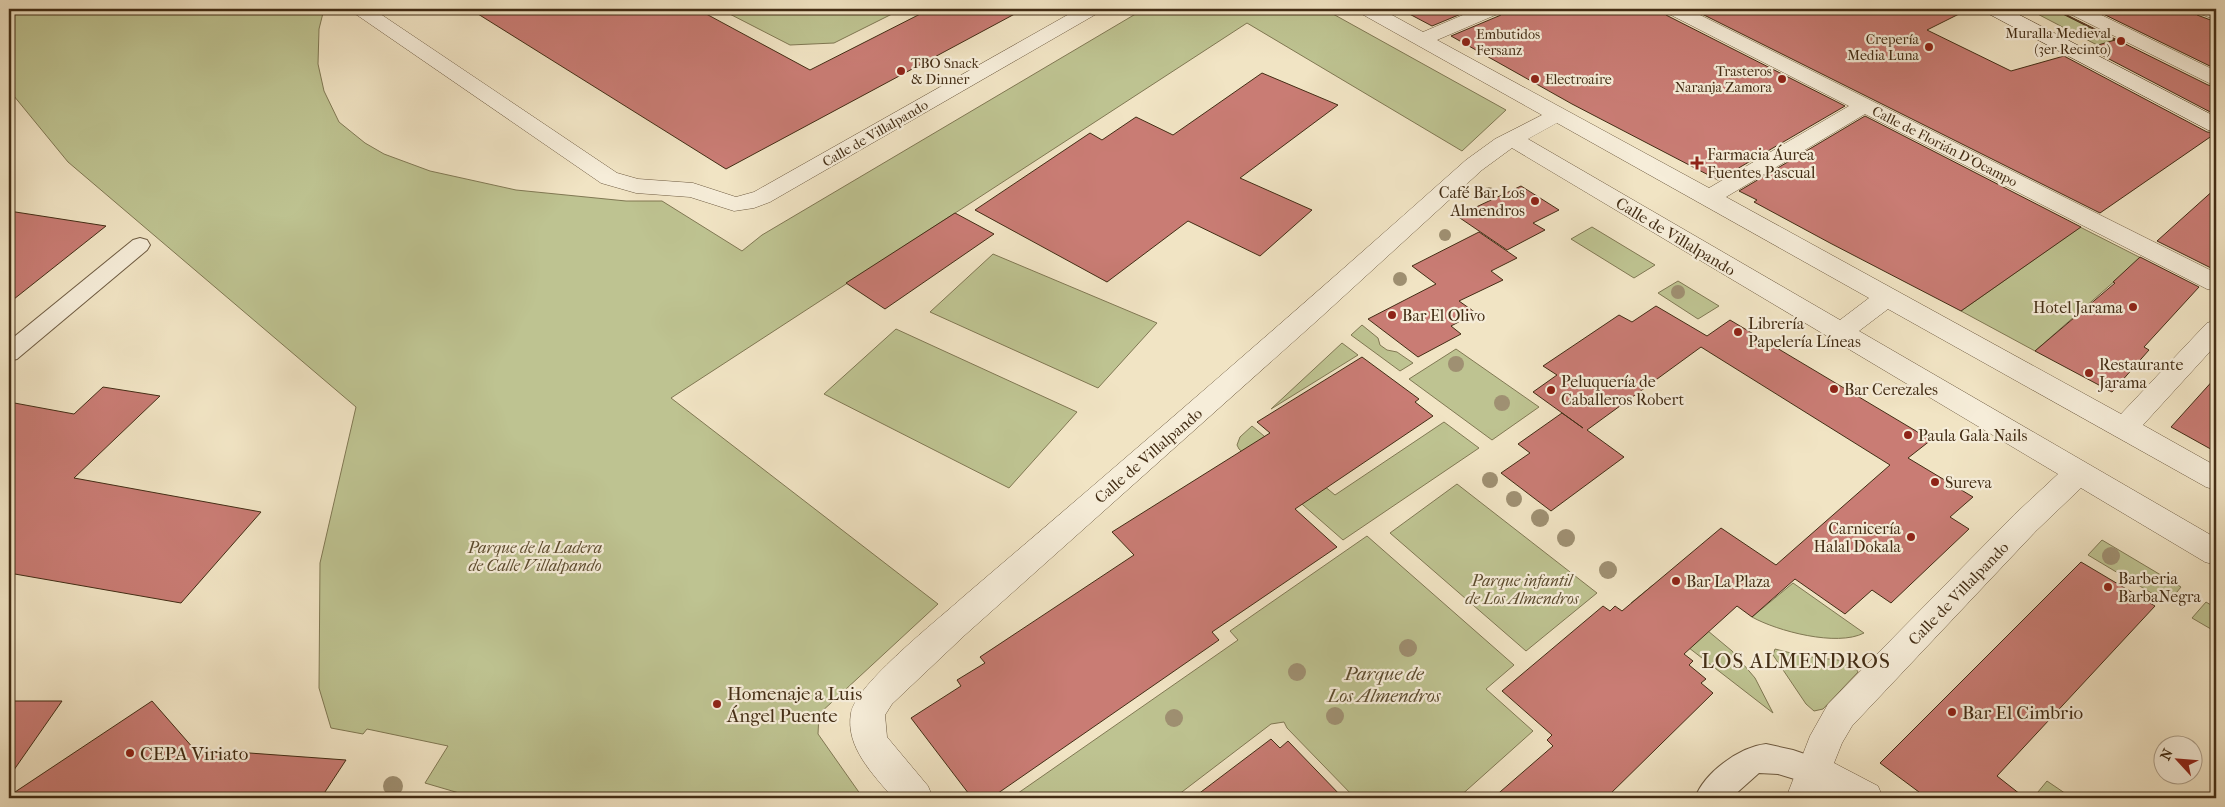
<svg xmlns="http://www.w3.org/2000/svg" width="2225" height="807" font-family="'IM FELL French Canon',serif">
<rect width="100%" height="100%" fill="#f1e4c4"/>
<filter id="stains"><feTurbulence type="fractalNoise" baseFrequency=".004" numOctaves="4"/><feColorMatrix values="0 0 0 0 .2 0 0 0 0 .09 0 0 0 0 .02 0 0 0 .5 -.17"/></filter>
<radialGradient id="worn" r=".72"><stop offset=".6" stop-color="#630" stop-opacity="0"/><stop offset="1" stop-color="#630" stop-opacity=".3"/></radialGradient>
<g fill="#bec391" stroke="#807853">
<path d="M9 9H324L319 29 318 64 324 91 339 122 365 143 384 154 430 171 516 190 626 201H662L742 251 762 235 1144 9H1324L1506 110 1462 151 1247 23 671 398 938 604 819 714 818 734 863 798H476L425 783 448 746 367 729 363 734 331 728 319 688 320 563 356 407 68 162 9 90Z"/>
<path d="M720 9H902L834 43 790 45Z"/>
<path d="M2028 9H2053L2216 91V107Z"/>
<path d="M1592 227 1655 265 1634 278 1571 239Z"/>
<path d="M2080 227 2141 258 2035 351 1961 311Z"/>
<path d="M993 254 1157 323 1098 388 930 312Z"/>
<path d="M1678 281 1719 306 1698 319 1658 293Z"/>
<path d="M1362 325 1378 338 1380 345 1387 350 1397 352 1413 363 1400 371 1351 335Z"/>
<path d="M896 329 1077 412 1009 488 824 394Z"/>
<path d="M1342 343 1358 355 1271 409Z"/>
<path d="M1456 349 1539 407 1492 440 1409 379Z"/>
<path d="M1444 422 1479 448 1343 540 1239 449 1237 445 1240 437 1252 426 1335 495Z"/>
<path d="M1457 484 1597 593 1526 651 1390 533Z"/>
<path d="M1367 536 1514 665 1486 689 1533 731 1458 798H1355L1287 728 1284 722 1271 724 1174 798H1011L1238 640 1230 631Z"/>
<path d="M2102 540 2181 587 2168 603 2088 555Z"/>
<path d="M1793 583 1864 633C1837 647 1777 631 1752 617Z"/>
<path d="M1653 585 1732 651 1755 678 1773 713 1631 603Z"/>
<path d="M2206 602 2216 608V632L2192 618Z"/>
<path d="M1775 649 1803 656 1846 661 1855 666 1858 672 1823 709 1814 711 1806 704 1773 655Z"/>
<path d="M2047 781 2072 798H2033Z"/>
</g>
<g fill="#c97c74" stroke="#432d15">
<path d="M470 9H697L810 70 930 9H1024L726 169Z"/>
<path d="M1400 9H1473L1432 26Z"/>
<path d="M1504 9H1663L1666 15 1845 106 1718 180 1572 104 1451 36 1501 15Z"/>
<path d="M1692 9H1969L1927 30 2011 71 2064 56 2207 132 2216 133 2100 213Z"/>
<path d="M2053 9H2064L2067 15 2208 85 2216 87V115L2088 48 2115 40Z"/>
<path d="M2093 9H2194L2197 15 2216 22V69Z"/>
<path d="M1262 73 1338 105 1240 178 1312 210 1260 256 1188 221 1107 282 975 210 1090 133 1102 140 1136 117 1173 135Z"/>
<path d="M1865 116 2081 227 1961 311 1830 243 1754 202 1757 200 1739 191Z"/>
<path d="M1521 186 1559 210 1533 223 1545 230 1507 250 1457 216Z"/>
<path d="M2216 188V269L2215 270 2157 241Z"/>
<path d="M9 211 106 226 9 303Z"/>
<path d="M955 213 994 234 885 309 846 283Z"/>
<path d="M1479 232 1517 258 1491 271 1503 280 1459 301 1476 313 1451 326 1461 334 1418 357 1368 319 1436 284 1412 266Z"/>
<path d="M2140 257 2199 287 2144 347 2149 350 2112 392 2035 351 2115 283 2113 282Z"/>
<path d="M1656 306 1707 336 1730 320 1931 440 1908 458 1973 497 1950 517 1969 529 1891 603 1872 590 1845 614 1795 579 1752 617 1737 606 1684 654 1693 661 1689 665 1706 679 1701 683 1713 693 1606 798H1493L1553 746 1547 740 1552 735 1502 691 1603 606 1610 611 1615 606 1622 611 1721 528 1776 565 1890 465 1701 347 1587 430 1624 457 1551 511 1501 473 1530 453 1518 444 1562 413 1583 428 1533 392 1557 375 1543 366 1619 315 1632 322Z"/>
<path d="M1362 357 1419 399 1415 402 1433 416 1295 509 1337 547 1212 632 1219 640 991 798H972L911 718 961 686 957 680 985 663 980 657 1134 555 1112 532 1270 433 1257 422Z"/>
<path d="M2216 377V452L2171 427Z"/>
<path d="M103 387 160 396 74 478 261 512 181 603 9 573V402L74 414Z"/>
<path d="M2081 562 2155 606 1997 776 2025 798H1927L1880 763Z"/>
<path d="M9 701H62L9 777Z"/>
<path d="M152 701 194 749 346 760 321 798H9V796Z"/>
<path d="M1271 739 1280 748 1288 741 1343 798H1193Z"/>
</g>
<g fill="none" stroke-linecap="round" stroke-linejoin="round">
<defs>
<g id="service">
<path d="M140 238 147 240 150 245 147 250 17 359 9 361V341L133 240Z"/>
<path d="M1766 744 1793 750 1825 761 1829 771 1825 781 1814 785 1778 774 1759 773 1731 798H1695C1704 773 1739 747 1766 744Z"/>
</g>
<g id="minor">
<path d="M352 9H373L617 173 638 179 693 183 736 197 754 192 1078 9H1100L1098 13 770 202 754 208 734 211 690 197 636 193 601 183 354 13Z"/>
<path d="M1358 9H1381L1423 32 1477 9H1502L1500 13 1437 40 1709 188 1849 106 1667 13 1665 9H1688L2216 273V291L2207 289 1865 114 1726 197 2121 414 2207 323 2216 320V345L2143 425 2216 466V490L2206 487 1888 309 1859 331 2216 538V565L2205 562 2081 488 2036 531 1852 726 1842 743 1834 763 1878 786 1883 798H1830L1823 794 1822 798H1786L1810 736 1828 704 2014 515 2058 474 1512 148 1482 170 1320 318 965 635 892 704 885 715 887 737 928 786 933 798H893C873 774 845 747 851 713 856 684 939 619 963 597 1132 453 1300 308 1466 160L1495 139 1542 115 1360 13ZM1557 123 1869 298 1840 320 1528 139Z"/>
<path d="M2066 9H2089L2216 71V85L2209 83 2068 13Z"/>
<path d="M2196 9H2216V20L2198 13Z"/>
</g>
<path id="secondary" d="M1985 9H2008L2216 117V131L2208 130 1987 13Z"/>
</defs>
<use href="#service" stroke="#6e5b41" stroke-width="2"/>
<use href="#minor" stroke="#6e5b41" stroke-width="1"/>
<use href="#secondary" stroke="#432d15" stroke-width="1"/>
<use href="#service" fill="#f6edd9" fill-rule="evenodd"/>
<use href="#minor" fill="#f6edd9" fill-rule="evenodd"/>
<use href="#secondary" fill="#f6edd9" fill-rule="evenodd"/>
</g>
<g fill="#9f9072">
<circle cx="1489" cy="193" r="6"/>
<circle cx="1445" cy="235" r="6"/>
<circle cx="1400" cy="279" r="7"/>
<circle cx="1678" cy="292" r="7"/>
<circle cx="1456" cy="364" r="8"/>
<circle cx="1502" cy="403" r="8"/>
<circle cx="1490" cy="480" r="8"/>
<circle cx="1514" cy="499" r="8"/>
<circle cx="1540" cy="518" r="9"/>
<circle cx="1566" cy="538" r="9"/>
<circle cx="2111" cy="556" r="9"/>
<circle cx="1608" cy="570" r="9"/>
<circle cx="1408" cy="648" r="9"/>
<circle cx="1297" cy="672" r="9"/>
<circle cx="1335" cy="716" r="9"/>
<circle cx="1174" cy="718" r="9"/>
<circle cx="393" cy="786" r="10"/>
</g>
<g fill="#8f2418" stroke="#f6edd9" stroke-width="2">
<circle cx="2121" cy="41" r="5"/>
<circle cx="1466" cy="42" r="5"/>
<circle cx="1929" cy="47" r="5"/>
<circle cx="901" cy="71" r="5"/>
<circle cx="1535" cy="79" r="5"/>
<circle cx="1782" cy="79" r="5"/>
<path d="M1694.5 155.5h5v5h5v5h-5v5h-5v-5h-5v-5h5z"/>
<circle cx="1535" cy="201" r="5"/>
<circle cx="2133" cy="307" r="5"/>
<circle cx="1392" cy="315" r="5"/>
<circle cx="1738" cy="332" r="5"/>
<circle cx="2089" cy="373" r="5"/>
<circle cx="1834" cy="389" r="5"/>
<circle cx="1551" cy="390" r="5"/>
<circle cx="1908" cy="435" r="5"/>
<circle cx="1935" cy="482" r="5"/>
<circle cx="1911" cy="537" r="5"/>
<circle cx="1676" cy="581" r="5"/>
<circle cx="2108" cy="587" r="5"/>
<circle cx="717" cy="704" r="5"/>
<circle cx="1952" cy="712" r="5"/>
<circle cx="130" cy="753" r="5"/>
</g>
<g text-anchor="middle" stroke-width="4.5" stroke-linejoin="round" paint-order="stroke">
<g font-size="14" fill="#432d15" stroke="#f6edd9" text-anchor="end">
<text x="2111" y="38">Muralla Medieval<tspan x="2111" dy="16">(3er Recinto)</tspan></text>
<text x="1476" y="39" text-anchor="start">Embutidos<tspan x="1476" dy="16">Fersanz</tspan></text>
<text x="1919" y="44">Crepería<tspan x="1919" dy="16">Media Luna</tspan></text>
<text x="911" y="68" text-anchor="start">TBO Snack<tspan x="911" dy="16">&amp; Dinner</tspan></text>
<text x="1772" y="76">Trasteros<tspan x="1772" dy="16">Naranja Zamora</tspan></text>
<text x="1545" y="84" text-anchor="start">Electroaire</text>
</g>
<g font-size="14" fill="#432d15" stroke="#f6edd9">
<text transform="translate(875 133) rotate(-30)" y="5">Calle de Villalpando</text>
<text transform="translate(1945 146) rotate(27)" y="5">Calle de Florián D'Ocampo</text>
</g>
<g font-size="16" fill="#432d15" stroke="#f6edd9" text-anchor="start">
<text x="1707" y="160">Farmacia Áurea<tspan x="1707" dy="18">Fuentes Pascual</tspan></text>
<text x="1525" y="198" text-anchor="end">Café Bar Los<tspan x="1525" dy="18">Almendros</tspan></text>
<text x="2123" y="313" text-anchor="end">Hotel Jarama</text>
<text x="1402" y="321">Bar El Olivo</text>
<text x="1748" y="329">Librería<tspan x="1748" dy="18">Papelería Líneas</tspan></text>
<text x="2099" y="370">Restaurante<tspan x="2099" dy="18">Jarama</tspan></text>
<text x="1561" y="387">Peluquería de<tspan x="1561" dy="18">Caballeros Robert</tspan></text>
<text x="1844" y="395">Bar Cerezales</text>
<text x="1918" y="441">Paula Gala Nails</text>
<text x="1945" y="488">Sureva</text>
<text x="1901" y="534" text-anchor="end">Carnicería<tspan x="1901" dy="18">Halal Dokala</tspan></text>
<text x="2118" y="584">Barberia<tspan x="2118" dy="18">BarbaNegra</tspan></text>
<text x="1686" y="587">Bar La Plaza</text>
</g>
<g font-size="16" fill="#432d15" stroke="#f6edd9">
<text transform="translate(1676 236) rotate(31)" y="6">Calle de Villalpando</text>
<text transform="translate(1148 455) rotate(-41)" y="6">Calle de Villalpando</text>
<text transform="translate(1958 593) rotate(-46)" y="6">Calle de Villalpando</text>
</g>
<g font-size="16" font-style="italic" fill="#5c4b2e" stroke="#f6edd9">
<text x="535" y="553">Parque de la Ladera<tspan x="535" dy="18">de Calle Villalpando</tspan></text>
<text x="1522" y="586">Parque infantil<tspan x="1522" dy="18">de Los Almendros</tspan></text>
</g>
<g font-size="19" font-style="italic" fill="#5c4b2e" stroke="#f6edd9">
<text x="1384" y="680">Parque de<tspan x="1384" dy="22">Los Almendros</tspan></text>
</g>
<g font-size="19" fill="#432d15" stroke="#f6edd9" text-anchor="start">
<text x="727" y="700">Homenaje a Luis<tspan x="727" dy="22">Ángel Puente</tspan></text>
<text x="1962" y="719">Bar El Cimbrio</text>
<text x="140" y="760">CEPA Viriato</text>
</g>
<g font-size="21" letter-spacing="1" fill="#432d15" stroke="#f6edd9">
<text x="1796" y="668">LOS ALMENDROS</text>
</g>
</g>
<rect width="2225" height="807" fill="none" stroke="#f1e4c4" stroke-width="30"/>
<rect x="10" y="10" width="2205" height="787" fill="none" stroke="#432d15" stroke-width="2.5"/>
<rect x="15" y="15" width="2195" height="777" fill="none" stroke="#432d15"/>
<g transform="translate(2178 760) rotate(296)"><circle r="24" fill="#f6edd9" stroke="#aea08b"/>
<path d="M0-4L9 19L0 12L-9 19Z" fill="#8f2418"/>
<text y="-8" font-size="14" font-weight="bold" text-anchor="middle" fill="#432d15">N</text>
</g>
<rect width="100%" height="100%" filter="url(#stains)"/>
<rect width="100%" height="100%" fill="url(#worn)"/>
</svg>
